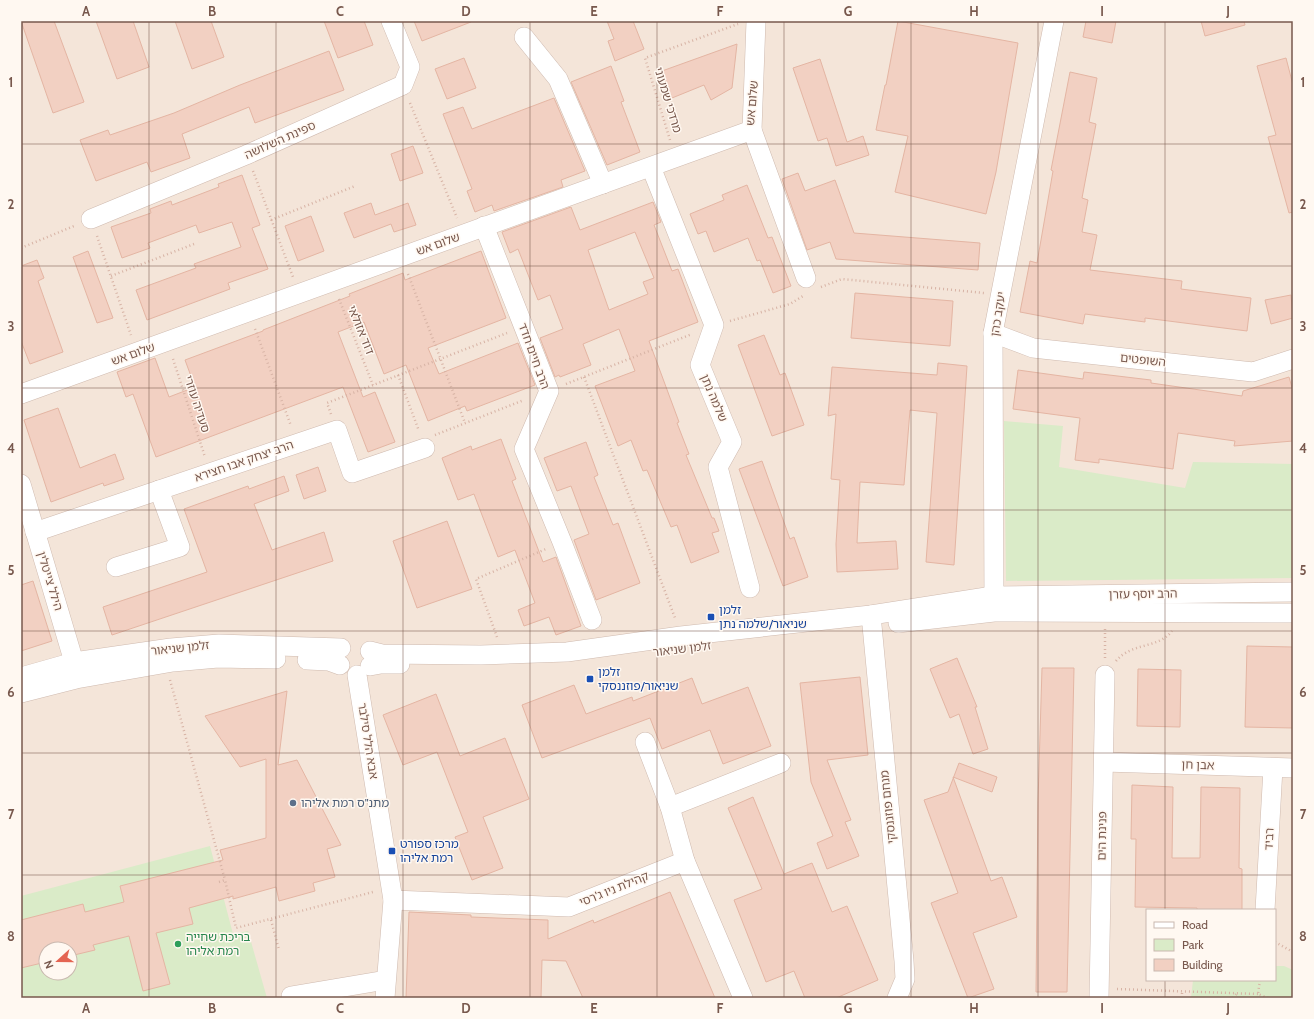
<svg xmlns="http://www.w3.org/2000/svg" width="1314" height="1019" font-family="Cabin,'Noto Sans Hebrew',sans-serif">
<rect width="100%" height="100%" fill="#fcf4eb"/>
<path fill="#f4e5d9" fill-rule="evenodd" d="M21 21H1293V998H21ZM1147 910H1275V980H1147ZM46 949H70V973H46Z"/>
<g fill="#daebc8" fill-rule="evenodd">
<path d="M1004 421 1063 426 1059 467 1185 488 1193 462 1293 464V578L1006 581Z"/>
<path d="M210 846 233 934 248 931 267 998H21V896ZM46 949H70V973H46Z"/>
<path d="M1275 966H1284L1293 970V998H1191L1193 980H1275Z"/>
</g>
<g fill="#f2d0c2" stroke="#e4b5a3" fill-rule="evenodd">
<path d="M21 21H54L84 102 53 113Z"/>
<path d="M96 21H133L149 67 117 79Z"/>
<path d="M175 21H211L224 57 192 69Z"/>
<path d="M324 21H364L373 45 338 58Z"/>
<path d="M414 21H471V22L422 41Z"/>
<path d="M607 21H633L644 49 615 61 608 41 614 39Z"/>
<path d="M898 21 1018 43 996 172 986 214 895 192 908 136 876 130 885 85H886Z"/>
<path d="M1086 21H1116L1112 43 1083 37Z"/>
<path d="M1201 21H1244L1245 25 1205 36Z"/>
<path d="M737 44 732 88 711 100 704 85 672 98 662 71Z"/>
<path d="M329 51 344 90 255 123 249 107 182 134 190 158 151 172 147 162 96 181 80 140 108 130 110 135 174 113 240 85Z"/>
<path d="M464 58 476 88 447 99 435 69Z"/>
<path d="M1286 58 1293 85V212L1289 213 1268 137 1276 135 1257 66Z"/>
<path d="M820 59 847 142 863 136 869 155 836 166 827 138 818 141 793 68Z"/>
<path d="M611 66 624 101 621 102 640 152 607 165 571 82Z"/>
<path d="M1070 72 1097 78 1089 122 1096 124 1082 198 1088 200 1082 232 1097 235 1090 270 1182 281 1181 289 1251 298 1247 331 1145 318V322L1085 314 1083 324 1020 312 1030 261 1037 263 1053 171 1051 170Z"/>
<path d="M554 98 585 171 561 180 563 187 494 211 492 205 475 212 467 191 472 189 443 114 463 107 472 129Z"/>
<path d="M413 146 423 173 400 181 391 154Z"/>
<path d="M798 173 805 191 835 180 854 233 980 243 978 270 836 259 830 242 807 250 782 179Z"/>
<path d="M242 175 260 225 252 228 268 269 228 283 230 289 147 320 136 290 196 268 194 264 241 247 232 222 199 233 196 225 148 243 150 248 122 258 111 227 151 213 150 209 171 201 172 205 219 187 218 184Z"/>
<path d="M747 185 768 238 772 237 791 286 773 293 760 260 757 261 748 238 714 252 706 231 698 234 690 214 724 200 722 195Z"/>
<path d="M653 202 661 222 654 225 672 271 678 269 698 322 649 341 679 422 677 423 689 454 686 455 712 518H714L719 531 712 533 719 552 691 563 677 525 671 527 647 470 643 471 631 440 618 446 595 386 635 371 619 329 583 344 591 365 560 377 559 375 555 377 540 338 563 329 550 295 538 300 518 249 510 253 502 232 571 207 580 230ZM635 232 654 278 643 282 648 294 609 310 588 250Z"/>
<path d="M371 203 375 215 408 203 416 225 394 232 391 224 354 238 344 213Z"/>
<path d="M311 216 324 251 298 261 285 226Z"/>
<path d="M88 251 113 318 97 323 73 257Z"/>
<path d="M481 251 506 318 428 348 439 374 518 343 535 385 467 411 465 406 428 421 406 365 384 374 364 322 338 332 363 397 375 392 395 442 368 452 343 387 156 457 133 394 126 397 117 372 155 358 169 397 195 387 185 360 263 331V330L350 296 349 294 403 273 405 280Z"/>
<path d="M37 260 44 278 38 281 63 352 30 364 21 341V266Z"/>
<path d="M855 293 953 301 950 346 851 338Z"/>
<path d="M1291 295 1293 318 1271 324 1265 300Z"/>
<path d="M764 335 780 375 785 373 804 425 772 436 738 345Z"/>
<path d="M938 363 967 366 954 565 926 562 937 413 910 410 904 485 860 482 857 543 896 541 898 569 837 572 836 544 840 480 831 479 836 414 828 416 832 367 937 375Z"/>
<path d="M1018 370 1083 379 1084 372 1151 380V383L1242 396 1243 391 1289 377 1293 391V441L1234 446 1235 441 1178 433 1173 469 1099 459V463L1075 460 1080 418 1013 409Z"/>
<path d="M58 408 80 468 115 454 124 479 104 486 103 483 51 502 24 420Z"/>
<path d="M501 439 516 479 512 481 543 562 556 557 581 626 556 635 549 617 524 626 518 610 535 603 515 550 498 557 474 494 458 500 442 458 471 446 472 450Z"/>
<path d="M586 442 598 475 594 477 613 525 618 523 640 583 596 600 574 540 589 534 571 486 557 491 544 458Z"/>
<path d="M762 461 790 539 794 537 808 577 783 586 739 469Z"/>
<path d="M318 467 326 491 304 499 296 475Z"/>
<path d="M284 476 289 491 254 504 272 550 324 532 333 561 112 635 103 607 207 572 184 509 248 486 249 489Z"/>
<path d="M447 521 472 589 417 608 393 541Z"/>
<path d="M33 581 52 641 21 651V585Z"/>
<path d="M1247 646 1293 647V728L1245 727Z"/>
<path d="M957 658 977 707H975L988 749 973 754 959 714 950 718 930 669Z"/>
<path d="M1042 668H1074L1067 992H1036L1038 802Z"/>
<path d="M1138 669 1181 670 1180 727 1137 726Z"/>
<path d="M860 677 868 755 827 760 851 820 845 822 859 856 827 869 817 843 833 836 811 782 800 683Z"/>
<path d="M692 678 702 704 748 687 771 746 723 764 710 730 662 749 650 718 542 758 522 705 574 685 586 714 632 697 633 701Z"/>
<path d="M287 691 278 765 297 760 341 845 327 849 335 877 313 883 315 891 279 901 276 887 233 899V896L189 908 193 924 156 933 170 984 143 991 129 936 93 945 95 950 70 956V949H46V962L21 968V920L83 904 85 912 124 902 120 886 223 860 220 850 266 838V759L240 767 205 716Z"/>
<path d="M436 694 460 756 505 738 529 799 483 817 503 868 472 880 455 837 468 832 437 752 403 765 383 715Z"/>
<path d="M959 763 997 777 992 792 953 777 991 881 1002 877 1017 917 973 933 994 989 968 998 931 903 958 893 924 800 948 792Z"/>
<path d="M1132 785 1173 787 1172 858H1200L1201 787 1240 788 1239 868 1242 869V910H1197V908L1135 907 1136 839H1131Z"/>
<path d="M753 797 784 874 812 863 832 912 847 906 878 980 836 998H805L794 971 766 982 734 900 762 889 728 808Z"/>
<path d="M670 892 715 998H583L566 961 542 960 541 998H406L409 912 471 915V917L548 920V939L593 920 594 923Z"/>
</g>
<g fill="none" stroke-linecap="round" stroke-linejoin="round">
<defs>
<g id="minor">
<path d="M524 37 558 79 603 184"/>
<path d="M752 130 806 278"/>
<path d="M651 167 714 325 700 365 732 442 718 467 750 588"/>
<path d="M91 219 246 155 403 85 410 67 391 21"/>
<path d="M484 226 549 391 524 449 562 542 592 620"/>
<path d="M993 333 1033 348 1253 372 1293 359"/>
<path d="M21 394 752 130 756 21"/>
<path d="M21 484 74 662 76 674"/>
<path d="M35 532 337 430 352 473 425 448"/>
<path d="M116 567 180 547 159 490"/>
<path d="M994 608 993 333 1054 21"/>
<path d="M871 615 904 961 905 979 897 998"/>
<path d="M898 623 994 612 1293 613"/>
<path d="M370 651 382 654 481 655 567 652 681 636 871 615 993 596 1293 592"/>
<path d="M307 660 329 661 340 665"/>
<path d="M370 666 381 664H400"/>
<path d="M357 675 393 900 385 998"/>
<path d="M21 677 74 662 171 648 219 644 341 648"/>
<path d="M21 693 76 679 173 662 218 658 276 659"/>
<path d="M645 742 670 807 685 861"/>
<path d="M1104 762 1293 768"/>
<path d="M670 807 781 763"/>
<path d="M393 900 569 907 685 861 743 998"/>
<path d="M1265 910 1273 768"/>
<path d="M291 996 386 980"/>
<path d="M1099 998 1105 675"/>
</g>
</defs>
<use href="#minor" stroke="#cfbaaf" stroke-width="20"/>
<g stroke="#d7b3a5" stroke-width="2.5" stroke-dasharray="1 3" stroke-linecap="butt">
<path d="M410 103 457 218"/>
<path d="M670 140 645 58 738 24"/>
<path d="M253 171 293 277"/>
<path d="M271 220 355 186"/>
<path d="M97 236 131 335"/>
<path d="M21 248 74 226"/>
<path d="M408 274 465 423"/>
<path d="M111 276 194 244"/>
<path d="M821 287 842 279 984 293"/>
<path d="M339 299 373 385"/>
<path d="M730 321 790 304 803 296"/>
<path d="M255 329 291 426"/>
<path d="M173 359 205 457"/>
<path d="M398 375 419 431"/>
<path d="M584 377 675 618"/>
<path d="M566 384 692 334"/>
<path d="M331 414 327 403 507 333"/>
<path d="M435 435 524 400"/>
<path d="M497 637 476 579 546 549"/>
<path d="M1105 658V629"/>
<path d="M1116 661C1132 642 1158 649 1172 631"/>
<path d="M170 680 225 880"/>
<path d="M219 882 225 880 236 928 373 892"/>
<path d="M271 920 279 950"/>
<path d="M1275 942 1293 952"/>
<path d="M1260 980 1258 994 1268 998"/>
<path d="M1117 989 1258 994"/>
<path d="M1182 998V991"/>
<path d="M1233 998 1237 993"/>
</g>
<use href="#minor" stroke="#fff" stroke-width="19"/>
</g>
<path fill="none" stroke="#78584d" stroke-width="1" stroke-opacity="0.55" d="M149 21V998M276 21V998M403 21V998M530 21V998M657 21V998M784 21V998M911 21V998M1038 21V998M1165 21V910M21 144H1293M21 266H1293M21 388H1293M21 510H1293M21 631H1293M21 753H1293M21 875H1293M1165 980V998"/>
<g fill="#1a4fb4" stroke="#fff8f1" stroke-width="1.5">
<rect x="707" y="613" width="8" height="8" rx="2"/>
<rect x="586" y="675" width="8" height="8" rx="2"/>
<rect x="388" y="847" width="8" height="8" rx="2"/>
</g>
<circle fill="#5c6f8a" stroke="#fff8f1" stroke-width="1.5" cx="293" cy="803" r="4"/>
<circle fill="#2e9e5b" stroke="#fff8f1" stroke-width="1.5" cx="178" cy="944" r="4"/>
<g text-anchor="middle" stroke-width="3" stroke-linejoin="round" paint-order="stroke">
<g font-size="12" fill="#78584d" stroke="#fff8f1">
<text transform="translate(668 100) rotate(73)" y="4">מרדכי שמעוני</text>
<text transform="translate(752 103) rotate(-85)" y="4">שלום אש</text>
<text transform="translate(280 140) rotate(-24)" y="4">ספינת השלושה</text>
<text transform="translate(438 244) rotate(-20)" y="4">שלום אש</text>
<text transform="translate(998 314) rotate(-81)" y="4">יעקב כהן</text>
<text transform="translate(361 330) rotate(68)" y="4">דוד אזולאי</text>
<text transform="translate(133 354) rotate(-20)" y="4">שלום אש</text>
<text transform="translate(534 356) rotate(70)" y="4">הרב חיים חדד</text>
<text transform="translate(1143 360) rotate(6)" y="4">השופטים</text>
<text transform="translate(714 398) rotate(67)" y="4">שלמה נתן</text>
<text transform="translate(197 404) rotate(72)" y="4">סעדיה עוזרי</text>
<text transform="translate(244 461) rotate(-19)" y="4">הרב יצחק אבו חצירא</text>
<text transform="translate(50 581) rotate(73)" y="4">הילל צייטלין</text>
<text transform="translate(1143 594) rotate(-1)" y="4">הרב יוסף עזרן</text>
<text transform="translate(180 648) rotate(-6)" y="4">זלמן שניאור</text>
<text transform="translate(682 649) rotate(-7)" y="4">זלמן שניאור</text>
<text transform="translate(368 741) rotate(81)" y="4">אבא הלל סילבר</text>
<text transform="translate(1198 765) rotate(2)" y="4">אבן חן</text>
<text transform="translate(888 807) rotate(-96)" y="4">מנחם פוזננסקי</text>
<text transform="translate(1102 836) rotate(-89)" y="4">פנינת הים</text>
<text transform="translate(1269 839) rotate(-87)" y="4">רביד</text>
<text transform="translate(614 889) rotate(-22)" y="4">קהילת ניו ג'רסי</text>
</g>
<g font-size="12" fill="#164399" stroke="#fff8f1" text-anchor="start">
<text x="719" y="614">זלמן<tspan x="719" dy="14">שניאור/שלמה נתן</tspan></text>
<text x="598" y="676">זלמן<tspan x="598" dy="14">שניאור/פוזננסקי</tspan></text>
<text x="400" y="848">מרכז ספורט<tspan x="400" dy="14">רמת אליהו</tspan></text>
</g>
<g font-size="12" fill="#4e5e75" stroke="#fff8f1" text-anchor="start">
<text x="301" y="807">מתנ"ס רמת אליהו</text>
</g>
<g font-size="12" fill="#27864d" stroke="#fff8f1" text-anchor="start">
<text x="186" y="941">בריכת שחייה<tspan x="186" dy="14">רמת אליהו</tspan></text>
</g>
</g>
<rect width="1314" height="1019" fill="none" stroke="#fff8f1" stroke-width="44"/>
<rect x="1146" y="909" width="130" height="72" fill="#fff8f1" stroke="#c9b8af"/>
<rect x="1154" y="922" width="20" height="6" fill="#ffffff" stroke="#c9b8af"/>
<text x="1182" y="929" font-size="12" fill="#78584d">Road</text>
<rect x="1154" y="939" width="20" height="12" fill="#daebc8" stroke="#c9b8af"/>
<text x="1182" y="949" font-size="12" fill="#78584d">Park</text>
<rect x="1154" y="959" width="20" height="12" fill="#f2d0c2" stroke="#c9b8af"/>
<text x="1182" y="969" font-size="12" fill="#78584d">Building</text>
<g transform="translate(58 961) rotate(249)"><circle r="19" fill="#fff8f1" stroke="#c9b8af"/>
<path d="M0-3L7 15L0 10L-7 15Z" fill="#e46452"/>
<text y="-6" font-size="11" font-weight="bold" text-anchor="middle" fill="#78584d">N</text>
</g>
<rect x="22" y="22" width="1270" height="975" fill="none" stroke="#78584d" stroke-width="1.5"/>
<g font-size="13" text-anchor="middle" font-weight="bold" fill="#78584d">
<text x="86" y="16">A</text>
<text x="212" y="16">B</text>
<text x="340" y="16">C</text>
<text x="466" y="16">D</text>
<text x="594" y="16">E</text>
<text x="720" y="16">F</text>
<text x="848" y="16">G</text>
<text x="974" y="16">H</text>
<text x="1102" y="16">I</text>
<text x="1228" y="16">J</text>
<text x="11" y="87">1</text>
<text x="1303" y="87">1</text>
<text x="11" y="209">2</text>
<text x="1303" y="209">2</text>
<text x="11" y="331">3</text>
<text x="1303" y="331">3</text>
<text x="11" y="453">4</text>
<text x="1303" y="453">4</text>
<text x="11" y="575">5</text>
<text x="1303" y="575">5</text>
<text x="11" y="697">6</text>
<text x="1303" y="697">6</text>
<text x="11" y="819">7</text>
<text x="1303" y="819">7</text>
<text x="11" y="941">8</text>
<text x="1303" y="941">8</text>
<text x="86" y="1013">A</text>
<text x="212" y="1013">B</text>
<text x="340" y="1013">C</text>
<text x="466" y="1013">D</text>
<text x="594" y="1013">E</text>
<text x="720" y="1013">F</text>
<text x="848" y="1013">G</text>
<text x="974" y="1013">H</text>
<text x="1102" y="1013">I</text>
<text x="1228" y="1013">J</text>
</g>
</svg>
